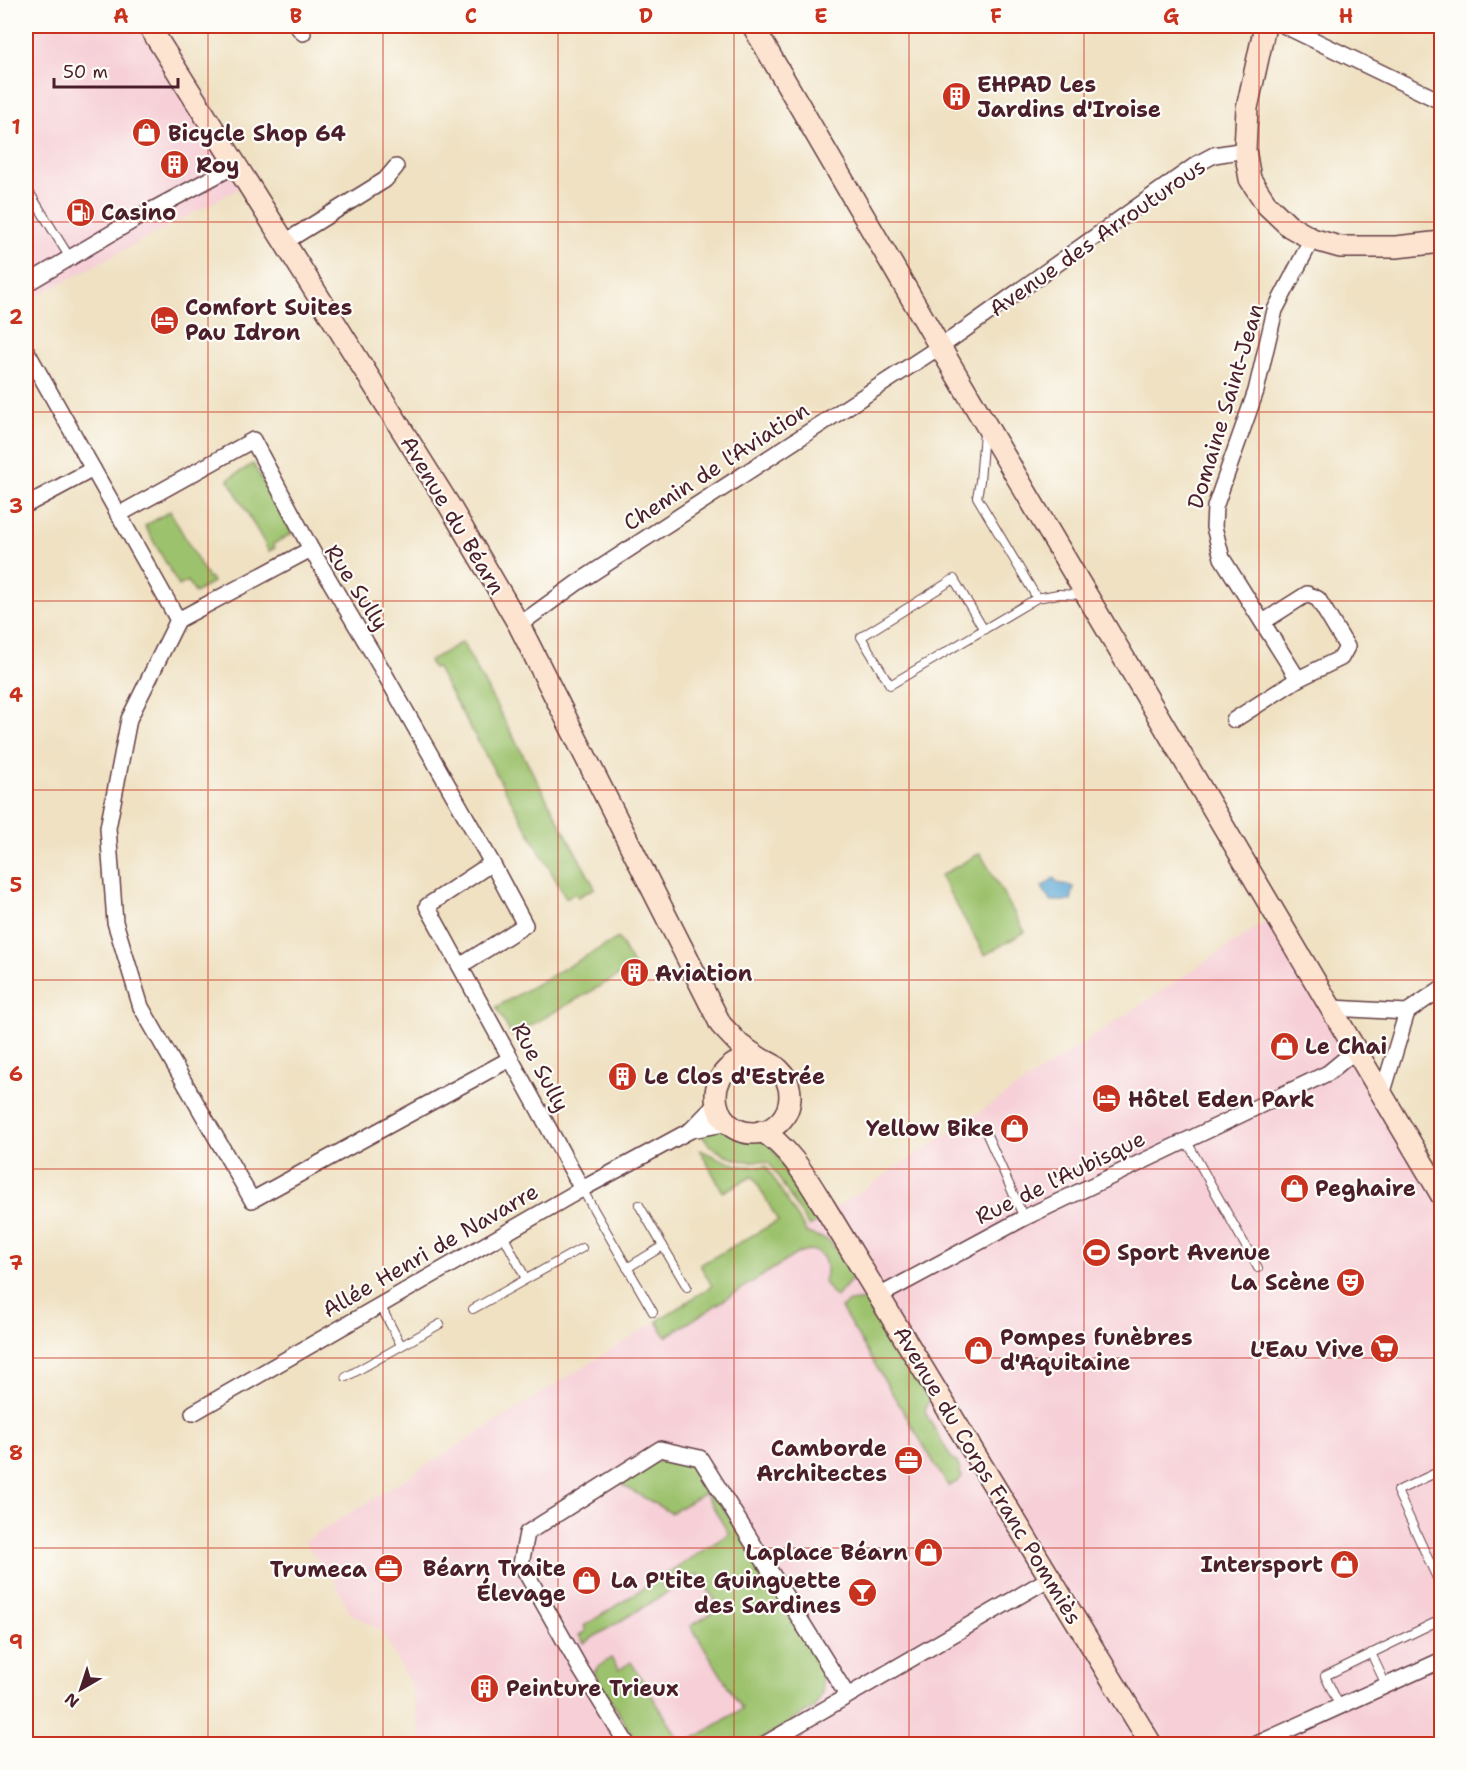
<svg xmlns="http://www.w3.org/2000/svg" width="1467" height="1770" font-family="'Shantell Sans',sans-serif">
<rect width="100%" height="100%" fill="#fdfcf7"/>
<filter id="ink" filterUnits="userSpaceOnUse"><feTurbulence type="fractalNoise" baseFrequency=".0167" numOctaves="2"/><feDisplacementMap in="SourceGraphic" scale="12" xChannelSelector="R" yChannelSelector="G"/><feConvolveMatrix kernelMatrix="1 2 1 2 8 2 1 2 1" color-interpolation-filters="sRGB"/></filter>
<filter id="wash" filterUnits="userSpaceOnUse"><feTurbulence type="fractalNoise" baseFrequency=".008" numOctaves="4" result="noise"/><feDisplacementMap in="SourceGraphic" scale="24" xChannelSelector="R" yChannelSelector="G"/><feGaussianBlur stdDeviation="1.35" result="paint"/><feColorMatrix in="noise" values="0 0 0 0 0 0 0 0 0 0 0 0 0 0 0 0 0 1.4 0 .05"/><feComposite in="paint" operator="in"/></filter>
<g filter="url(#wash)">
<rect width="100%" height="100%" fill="#efe1c2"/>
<g fill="#f6cfd7">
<path d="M26 26H165L257 179 26 302Z"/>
<path d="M1277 914 1441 1196V1744H422L411 1686 382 1632 350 1613 335 1582 304 1542 801 1231Z"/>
</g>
<g fill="#9dc26d" stroke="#74704c" stroke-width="1.5">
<path d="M253 464 293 533 273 544 275 548 269 551 228 479Z"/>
<path d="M170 511 208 578 210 577 213 582 195 593 188 581 179 586 145 526Z"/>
<path d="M462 642 595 888 578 897 575 893 566 898 436 667 433 668 429 661Z"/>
<path d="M980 853 1025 932 985 955 940 876Z"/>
<path d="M618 938 634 967 512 1036 496 1007Z"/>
<path d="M725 1128 743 1136 765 1139 825 1218 809 1227 770 1164C763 1159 756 1162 747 1161 729 1160 712 1149 702 1136L710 1131Z"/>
<path d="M700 1150C723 1160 740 1170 766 1166L807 1233 828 1240 837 1250 853 1274 854 1277 836 1297 833 1295 824 1282C825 1277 827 1272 826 1266 824 1251 811 1247 798 1253L666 1337 657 1321 712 1286 700 1265 778 1221 753 1176 723 1192Z"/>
<path d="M866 1300 929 1400 925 1410 927 1416 952 1459 957 1462 962 1477 957 1482 948 1486 841 1308 849 1302Z"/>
<path d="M665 1460C684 1460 694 1464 706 1479L822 1670V1694L815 1707 754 1744H685L742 1709 691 1626 720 1608 698 1574 584 1643 579 1635 586 1631 584 1626 729 1534 705 1493 671 1513 620 1484 653 1462Z"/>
<path d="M611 1658 619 1670 631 1662 682 1744H637L594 1672 599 1666Z"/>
</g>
<path fill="#5ba8d4" stroke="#526480" stroke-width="1.5" d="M1054 878 1058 883 1074 887 1071 901H1050L1042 887Z"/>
</g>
<g filter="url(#ink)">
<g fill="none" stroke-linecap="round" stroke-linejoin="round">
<defs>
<g id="lane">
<path d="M26 187 70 258"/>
<path d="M984 433 980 481 977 497 1037 598 1058 594 1082 595"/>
<path d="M984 630 954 579 861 637 890 685 1037 598"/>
<path d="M984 1128 1024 1218"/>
<path d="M1186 1140 1258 1268"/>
<path d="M582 1189 653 1312"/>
<path d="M639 1205 687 1287"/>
<path d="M503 1235 526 1279"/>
<path d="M627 1268 663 1246"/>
<path d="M380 1305 401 1345"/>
<path d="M473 1309 582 1248"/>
<path d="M346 1377 440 1324"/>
<path d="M1442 1470 1397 1491 1442 1589"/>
<path d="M1371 1653 1386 1685"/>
<path d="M1340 1707 1325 1676 1442 1619"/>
</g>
<g id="street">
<path d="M297 26 303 33"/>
<path d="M1285 26 1442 102"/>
<path d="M285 242 385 180 396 167"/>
<path d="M26 284 139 217 236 165"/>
<path d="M26 350 178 620 311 549 383 671 492 863 427 906 582 1189"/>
<path d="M26 505 93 469"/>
<path d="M118 515 253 440 311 549"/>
<path d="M178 620 129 719 108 828 115 922 141 1007 252 1200 510 1059"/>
<path d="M519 625 577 583 953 338 1197 164 1214 155 1245 150"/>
<path d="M1298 679 1222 558 1214 527 1215 507 1256 391 1275 310 1312 239"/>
<path d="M1234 720 1298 679 1341 658 1347 647 1318 599 1307 594 1263 622"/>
<path d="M460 966 525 925 492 863"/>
<path d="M1332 1008 1407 1012"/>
<path d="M1382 1095 1407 1012 1442 988"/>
<path d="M691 1130 717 1103"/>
<path d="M879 1296 1024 1218 1328 1073 1356 1050"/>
<path d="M193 1413 582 1189 691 1130 729 1123"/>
<path d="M627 1744 581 1670 521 1564 527 1533 660 1449 700 1458 847 1695"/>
<path d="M765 1744 1050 1578"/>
<path d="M1257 1744 1442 1660"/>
</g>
<g id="secondary">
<path d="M149 26 449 505 519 625 721 1025 740 1045 761 1059"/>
<path d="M753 26 940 347 1442 1196"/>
<path d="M1265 26 1247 108 1245 150 1250 179 1267 205 1289 226 1312 239 1340 247H1396L1442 242"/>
<circle cx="753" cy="1096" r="37"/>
<path d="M762 1131C790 1148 807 1179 824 1206L1151 1744"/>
</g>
</defs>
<use href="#lane" stroke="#633c42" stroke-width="10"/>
<use href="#street" stroke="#633c42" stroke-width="18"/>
<use href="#secondary" stroke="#633c42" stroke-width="24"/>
<use href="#lane" stroke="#fff" stroke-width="8"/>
<use href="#street" stroke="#fff" stroke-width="15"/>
<use href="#secondary" stroke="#fde4d1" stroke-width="21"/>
</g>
</g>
<path fill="none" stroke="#c8321e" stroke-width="1.5" stroke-opacity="0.55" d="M208 26V1744M383 26V1744M558 26V1744M734 26V1744M909 26V1744M1084 26V1744M1259 26V1744M26 222H1442M26 412H1442M26 601H1442M26 790H1442M26 980H1442M26 1169H1442M26 1358H1442M26 1548H1442"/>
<defs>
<symbol id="building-disc" viewBox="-11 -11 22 22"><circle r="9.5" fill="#c8321e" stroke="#fdfcf7"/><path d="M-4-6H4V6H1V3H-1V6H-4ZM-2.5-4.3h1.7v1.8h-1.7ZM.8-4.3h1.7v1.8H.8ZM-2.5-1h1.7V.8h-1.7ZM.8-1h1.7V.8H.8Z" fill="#fff"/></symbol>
<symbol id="shop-disc" viewBox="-11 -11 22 22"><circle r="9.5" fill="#c8321e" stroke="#fdfcf7"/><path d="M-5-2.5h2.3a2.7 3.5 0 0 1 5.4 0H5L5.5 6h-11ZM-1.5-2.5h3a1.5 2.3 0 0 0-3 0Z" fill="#fff"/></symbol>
<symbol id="fuel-disc" viewBox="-11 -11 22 22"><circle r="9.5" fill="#c8321e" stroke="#fdfcf7"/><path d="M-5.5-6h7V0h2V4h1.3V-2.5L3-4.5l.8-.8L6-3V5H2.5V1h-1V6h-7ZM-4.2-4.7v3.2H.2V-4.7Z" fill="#fff"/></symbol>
<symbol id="hotel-disc" viewBox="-11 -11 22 22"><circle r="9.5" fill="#c8321e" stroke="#fdfcf7"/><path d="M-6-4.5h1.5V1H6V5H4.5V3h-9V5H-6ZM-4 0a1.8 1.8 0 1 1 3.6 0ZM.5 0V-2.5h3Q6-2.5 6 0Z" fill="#fff"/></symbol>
<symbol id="stadium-disc" viewBox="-11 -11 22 22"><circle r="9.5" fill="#c8321e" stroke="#fdfcf7"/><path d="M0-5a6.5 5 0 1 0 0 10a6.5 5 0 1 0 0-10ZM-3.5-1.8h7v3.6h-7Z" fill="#fff"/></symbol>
<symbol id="theatre-disc" viewBox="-11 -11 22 22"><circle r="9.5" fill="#c8321e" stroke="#fdfcf7"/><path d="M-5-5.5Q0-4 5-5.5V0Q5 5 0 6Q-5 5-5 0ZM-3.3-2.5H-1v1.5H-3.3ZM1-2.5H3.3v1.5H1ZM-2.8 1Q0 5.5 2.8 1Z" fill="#fff"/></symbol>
<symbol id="supermarket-disc" viewBox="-11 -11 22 22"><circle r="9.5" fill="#c8321e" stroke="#fdfcf7"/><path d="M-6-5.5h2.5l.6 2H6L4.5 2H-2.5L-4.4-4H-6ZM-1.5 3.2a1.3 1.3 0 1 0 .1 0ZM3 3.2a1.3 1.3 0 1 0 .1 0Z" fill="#fff"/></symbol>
<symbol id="office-disc" viewBox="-11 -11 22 22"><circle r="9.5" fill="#c8321e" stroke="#fdfcf7"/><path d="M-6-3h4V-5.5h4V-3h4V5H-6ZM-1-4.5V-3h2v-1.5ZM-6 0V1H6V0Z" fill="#fff"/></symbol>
<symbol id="bar-disc" viewBox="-11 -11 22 22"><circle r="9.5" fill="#c8321e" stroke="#fdfcf7"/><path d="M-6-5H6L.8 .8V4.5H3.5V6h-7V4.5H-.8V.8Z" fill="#fff"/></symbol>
</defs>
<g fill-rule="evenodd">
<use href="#building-disc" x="940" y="80" width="33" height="33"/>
<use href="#shop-disc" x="130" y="116" width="33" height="33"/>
<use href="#building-disc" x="158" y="148" width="33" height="33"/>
<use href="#fuel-disc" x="64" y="196" width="33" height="33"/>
<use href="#hotel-disc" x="148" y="304" width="33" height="33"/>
<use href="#building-disc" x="618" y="956" width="33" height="33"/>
<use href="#shop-disc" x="1268" y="1030" width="33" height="33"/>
<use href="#building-disc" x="606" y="1060" width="33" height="33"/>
<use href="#hotel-disc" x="1090" y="1082" width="33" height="33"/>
<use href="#shop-disc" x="998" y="1112" width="33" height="33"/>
<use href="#shop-disc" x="1278" y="1172" width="33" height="33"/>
<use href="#stadium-disc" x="1080" y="1236" width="33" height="33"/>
<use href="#theatre-disc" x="1334" y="1266" width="33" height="33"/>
<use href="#supermarket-disc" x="1368" y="1332" width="33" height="33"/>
<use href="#shop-disc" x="962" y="1334" width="33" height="33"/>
<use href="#office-disc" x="892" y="1444" width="33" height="33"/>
<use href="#shop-disc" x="912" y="1536" width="33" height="33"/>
<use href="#shop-disc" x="1328" y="1548" width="33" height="33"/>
<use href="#office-disc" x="372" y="1552" width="33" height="33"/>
<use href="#shop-disc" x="570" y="1564" width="33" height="33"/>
<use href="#bar-disc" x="846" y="1576" width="33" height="33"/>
<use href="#building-disc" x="468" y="1672" width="33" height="33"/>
</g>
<g text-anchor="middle" stroke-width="4.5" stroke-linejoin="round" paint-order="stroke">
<g font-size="22" font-weight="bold" fill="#4a1f2b" stroke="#fdfcf7" text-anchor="start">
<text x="977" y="92">EHPAD Les<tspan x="977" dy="25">Jardins d'Iroise</tspan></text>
<text x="168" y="141">Bicycle Shop 64</text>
<text x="196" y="173">Roy</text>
<text x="101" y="220">Casino</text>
<text x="185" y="315">Comfort Suites<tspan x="185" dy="25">Pau Idron</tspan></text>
<text x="655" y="981">Aviation</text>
<text x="1305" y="1054">Le Chai</text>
<text x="644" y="1084">Le Clos d'Estrée</text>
<text x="1128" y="1107">Hôtel Eden Park</text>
<text x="994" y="1136" text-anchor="end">Yellow Bike</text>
<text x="1315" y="1196">Peghaire</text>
<text x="1117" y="1260">Sport Avenue</text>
<text x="1330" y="1290" text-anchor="end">La Scène</text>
<text x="1000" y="1345">Pompes funèbres<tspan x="1000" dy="25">d'Aquitaine</tspan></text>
<text x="1364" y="1357" text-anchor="end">L'Eau Vive</text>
<text x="887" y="1456" text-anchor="end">Camborde<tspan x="887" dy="25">Architectes</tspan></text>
<text x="908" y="1560" text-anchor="end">Laplace Béarn</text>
<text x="1323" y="1572" text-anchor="end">Intersport</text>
<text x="566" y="1576" text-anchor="end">Béarn Traite<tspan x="566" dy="25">Élevage</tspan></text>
<text x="367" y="1577" text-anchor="end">Trumeca</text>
<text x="841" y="1588" text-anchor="end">La P'tite Guinguette<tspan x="841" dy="25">des Sardines</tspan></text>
<text x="506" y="1696">Peinture Trieux</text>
</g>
<g font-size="22" fill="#4a1f2b" stroke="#fdfcf7">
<text transform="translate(1097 237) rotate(-35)" y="8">Avenue des Arrouturous</text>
<text transform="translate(1225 406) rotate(-73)" y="8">Domaine Saint-Jean</text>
<text transform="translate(716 466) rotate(-33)" y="8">Chemin de l'Aviation</text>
<text transform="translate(453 515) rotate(59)" y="8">Avenue du Béarn</text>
<text transform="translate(357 587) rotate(57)" y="8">Rue Sully</text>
<text transform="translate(541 1067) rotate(62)" y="8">Rue Sully</text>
<text transform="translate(1060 1177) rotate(-26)" y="8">Rue de l'Aubisque</text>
<text transform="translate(430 1250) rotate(-30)" y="8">Allée Henri de Navarre</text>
<text transform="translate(988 1475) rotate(59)" y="8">Avenue du Corps Franc Pommiès</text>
</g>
</g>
<rect width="1467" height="1770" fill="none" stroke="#fdfcf7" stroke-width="66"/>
<g transform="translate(81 1689) rotate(219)" stroke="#fdfcf7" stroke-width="4.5" paint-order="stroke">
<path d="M0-4.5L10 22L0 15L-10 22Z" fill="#4a1f2b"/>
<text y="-9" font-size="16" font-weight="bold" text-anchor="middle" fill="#4a1f2b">N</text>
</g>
<path d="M54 78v9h124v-9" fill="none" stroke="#4a1f2b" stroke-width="3"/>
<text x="63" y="78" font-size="18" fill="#4a1f2b" stroke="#fdfcf7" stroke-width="4.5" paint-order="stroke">50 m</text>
<rect x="33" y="33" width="1401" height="1704" fill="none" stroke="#c8321e" stroke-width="2"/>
<g font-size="20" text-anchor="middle" font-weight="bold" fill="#c8321e">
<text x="121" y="23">A</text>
<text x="296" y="23">B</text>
<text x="471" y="23">C</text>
<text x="646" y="23">D</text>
<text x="821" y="23">E</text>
<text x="996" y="23">F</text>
<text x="1171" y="23">G</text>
<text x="1346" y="23">H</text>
<text x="16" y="134">1</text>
<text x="16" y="324">2</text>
<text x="16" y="513">3</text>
<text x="16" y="702">4</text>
<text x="16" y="892">5</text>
<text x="16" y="1081">6</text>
<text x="16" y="1270">7</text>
<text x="16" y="1460">8</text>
<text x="16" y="1649">9</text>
</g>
</svg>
